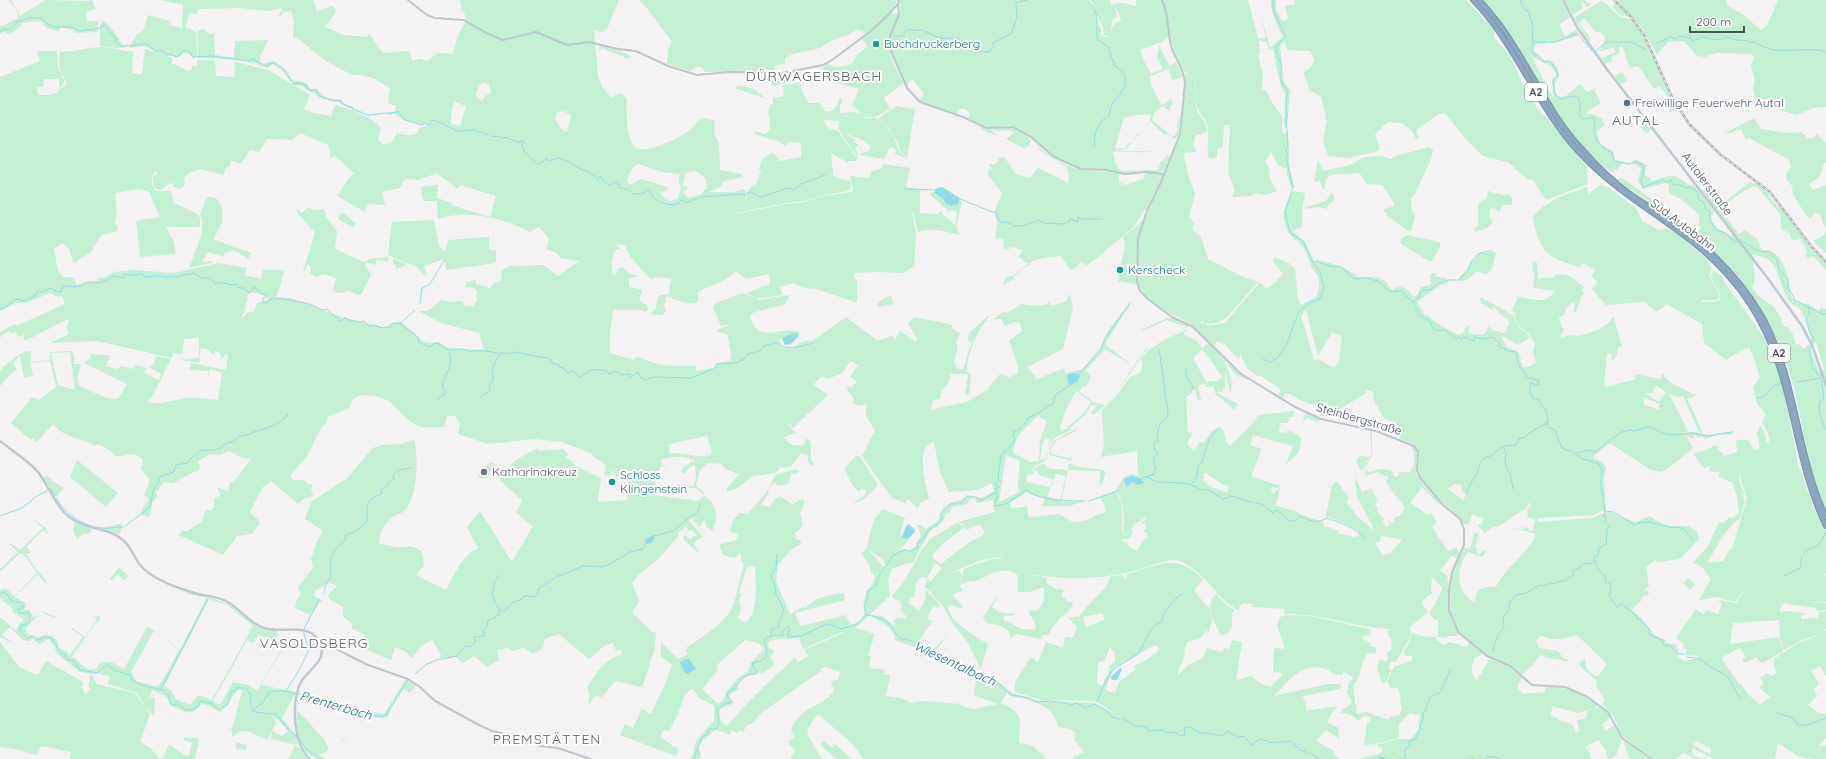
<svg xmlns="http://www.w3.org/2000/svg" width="1826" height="759" font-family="Quicksand,sans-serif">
<rect width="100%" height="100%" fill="#f4f2f2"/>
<g fill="#c3efd2" fill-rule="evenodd">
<path d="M9 0H11L20 16 46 0 89 1 92 0 96 9 86 12 87 21H98V32L74 33V30L60 27 59 32 47 28 40 21 21 23 22 25 11 34H7L4 32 0 34V27L18 18 16 10Z"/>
<path d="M160 0H313L317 11 332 6 337 10 325 27 344 35 367 37 369 34C376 39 376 47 384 53 392 53 403 50 410 52L412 61 420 59 427 61 438 53 453 54 458 36 466 20 464 12 462 11 460 0H619L607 29 602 32 594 30 598 76 602 86 611 98 620 93 627 98C626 109 626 142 636 148 647 154 678 138 688 132 693 129 695 122 701 119 706 116 710 120 715 121L714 133 719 143 720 170 741 174 743 177 722 182C722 189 713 189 708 192H735L743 189 746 192 745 199 747 198C746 193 750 185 756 184L761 172 759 169C760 161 766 154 774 153L779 161 801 157V143L790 142 785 146 780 142 754 134V131L765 134 770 130V118L768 113 770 105 773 104V93L774 98 784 96 783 85 800 83 803 93 809 103H819L826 112 833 110 837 105 839 99 841 98 843 101 840 105V113C847 113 853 111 860 114V112L852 105 859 89C846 85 825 83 823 67L829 63V66L839 67 852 64 858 54 868 46 862 39 891 13 899 14C884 48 888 51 903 83L884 98 890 109 875 117H848L839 121 823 120 828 128 838 131 857 159 856 161H848L847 165 846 162 831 153 833 176 841 179 850 181 851 190 818 197 805 201 786 203 740 212 730 215 786 204 805 202 820 197 851 192 853 190 850 176 869 178 872 171 881 169 883 164 910 168 906 187 920 189V213L937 214 942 211 943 215 955 225 957 213 955 211 951 210 948 212 946 208 943 207C940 200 933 200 930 194L931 192C935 192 942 197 944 202L960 201V199L962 202 956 227 960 235C949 232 930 227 918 232L913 212 912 211 916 236 914 267 902 273 878 272 854 273V278L857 282V301L855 302 816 289 804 288 793 283 780 287 782 295 756 299 747 293 770 284 769 274 746 279 736 271C725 283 711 284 698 292V302C688 306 677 300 667 296L664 306 666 311 662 315 651 314V313L655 310 659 295H667L669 293 671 279 656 277 650 279 630 256 624 245 618 244 617 246 621 249H617L614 253 612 260V273L615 275 619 268 623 267 629 274 636 275 637 277 629 278V287L643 290 639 300 644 304 647 305 648 310 645 312 639 309 636 310H613C612 324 608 338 610 353L633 360 637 357C645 358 650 362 658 364 670 367 683 366 696 366V371L714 368 716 363 729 361C734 353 728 342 727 334L717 332 719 329 728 326 726 324 721 326 713 308 715 303 744 293 758 300 789 295V299L786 300V304L752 313 750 316C758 346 778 325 799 332L801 336 797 333C791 333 785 334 782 339H778L783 348 792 349 801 342 814 340 846 317 878 341 892 336 895 339 900 331 916 342 917 339 908 323 915 317 953 325 951 328 960 333 956 343C960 349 955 355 954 362L958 369H963C966 362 968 350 972 344L968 340 969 333 989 315C988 320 982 325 979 331 974 339 964 366 968 373L971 374 969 395H965L968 376 967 374H951L947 385 942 390 940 399 934 400 931 408 932 411 938 408 967 402 987 390 1000 374 1009 377 1018 374V366L1009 341 1022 331 1020 323 1015 322 1005 326 1001 319H993L1004 311 1007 313 1022 304C1030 306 1039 306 1048 304L1049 301 1050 305C1056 306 1061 302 1067 301L1068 295H1070L1073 307 1063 349 1027 367 1037 379 1064 368 1065 373 1083 369 1099 352 1104 338 1110 328 1130 303 1127 311 1124 313 1106 343V345L1132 365 1111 352 1132 366 1105 349 1086 370 1091 378 1085 387 1083 386 1079 391 1093 402 1105 405 1116 393 1142 353 1146 348 1147 350 1142 354C1128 378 1114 398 1094 415L1091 413 1097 406 1091 405 1086 414 1070 428 1071 430 1054 438 1048 445 1050 439 1046 437 1042 446 1040 460 1046 459 1047 451C1050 462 1042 462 1034 466L1032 470 1034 474 1027 475 1026 482 1050 487 1053 479 1038 475 1039 472 1035 470 1034 472V468L1043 464 1051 469 1068 470 1069 463 1079 467 1104 470C1107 475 1103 481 1100 486V471L1068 470 1061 502 1085 501 1069 506H1042L1045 498 1026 492 1010 503 1011 509 1027 506 1028 515 1030 517 1059 514 1071 521 1078 522 1087 520 1097 515 1105 513 1106 510 1101 498 1087 501 1116 492C1125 503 1121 520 1122 532L1126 535 1132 530 1133 532 1130 538 1122 539 1121 541 1128 543 1129 547 1137 551 1145 538 1148 537 1147 533 1144 531 1146 529 1145 524 1142 523 1143 521 1145 520 1146 517 1132 526 1133 528 1127 534 1124 533C1122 528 1124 524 1124 519 1123 511 1122 496 1116 490 1124 479 1123 471 1140 476L1138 474 1137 451 1101 457 1104 444 1102 410 1118 394 1130 377 1140 373 1143 364 1141 358C1147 348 1175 334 1187 330L1183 334 1196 340 1202 348 1209 343 1225 361V388L1223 389V393L1219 391 1217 393 1238 404 1234 410 1221 398 1216 395 1213 386 1206 387 1205 384 1200 385 1198 388 1201 400 1198 401 1195 390 1192 391V393L1186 397 1188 433 1193 432 1187 444 1194 451 1200 442 1202 443 1206 440 1210 432 1220 427 1224 432 1226 442 1230 446 1254 422 1258 415 1294 411 1293 417H1289L1288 423H1280L1279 432 1284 433 1289 430 1301 437C1300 453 1299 454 1286 464L1293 446 1253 435 1250 445 1262 449 1251 476 1280 486 1278 488 1272 487 1271 491 1274 494H1275V491L1280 488 1281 484 1276 505H1273L1295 511 1302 515 1323 522 1324 526 1339 531 1337 533 1355 537 1359 535 1358 531 1342 522 1326 516 1332 485 1337 481 1349 498 1346 502 1358 517 1372 529 1374 533 1372 525 1357 497 1355 477 1362 492 1371 488 1377 500 1375 506 1379 509 1376 510 1381 517 1384 518 1383 523 1386 527 1391 524 1388 523V521L1393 523 1395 517 1400 516 1404 510V507L1386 482 1388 478 1387 475 1385 476 1377 472 1366 476C1364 462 1369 464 1371 454 1373 446 1368 438 1372 431V456L1366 467 1367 471 1370 472 1381 469 1393 471 1394 476 1396 477 1399 475V472H1410C1417 464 1414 454 1411 446L1384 434 1414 446C1419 455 1415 462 1416 471 1418 483 1433 495 1441 504L1439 505 1422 487 1410 503 1428 515 1431 513 1437 522 1432 527 1448 551 1456 547 1459 554 1457 558 1451 556 1441 569 1440 571 1448 577 1442 587 1432 577 1431 589 1433 594 1429 595 1421 602 1428 612 1409 628 1411 632 1408 641 1396 662H1390L1389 669 1391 670 1386 682 1384 683 1381 682 1377 667 1379 660 1382 659 1385 662 1388 659 1387 653 1392 649 1391 638 1389 637 1387 630 1397 629C1357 629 1324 613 1284 614L1285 609 1252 607 1253 604 1243 603 1238 610C1215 598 1204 570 1180 561 1169 557 1154 565 1144 568 1104 580 1070 580 1029 574L1047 578 1046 583 1058 590 1060 588 1064 591 1061 595 1068 602 1073 601C1071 616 1058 615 1057 624L1054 625 1048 635H1043L1041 639 1017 634 1011 638 1008 630 998 625 986 623 983 617 1000 592 992 607C998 612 1005 615 1014 613L1015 615 1004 616 1003 620C1020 624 1014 632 1036 629L1035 622 1028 612 1031 610 1036 611C1045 605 1044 597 1044 587L1029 592H1018V576C1006 562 986 578 973 582L972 581 961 584 964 569 991 559 1005 558C988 553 936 576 931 593L925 587 927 579 930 582 942 568 935 563 927 578 921 577 915 584 916 590 914 593 916 595 907 602 919 611 925 601 926 590 940 605 937 608 934 606 929 613 928 619 932 622 917 643 931 651 935 648 949 633 936 650 975 672 979 666 977 672 972 674 914 647 894 640 896 637 888 626 871 616 873 615 883 616 894 626 895 624 893 622 896 618H905L906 616 900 610 902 606 898 599 896 600 892 596 903 583 922 550 930 539 957 523 962 525 964 528 947 540 933 554V558L941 564 971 541 985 534 980 524 966 530 963 524 958 522 995 512 993 508V500L977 503 974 498 969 500 967 504 952 507 950 512 945 514C945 525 935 525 930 532 923 542 918 553 913 563H908L892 569 888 580 890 596 855 628 875 634 868 655 871 656 869 667 875 669H883L885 671 884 675H890L886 696 901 698 911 703 925 701 959 704 964 707 974 709 997 704 974 695 976 682 974 675 981 673 995 679 1012 693 1039 701 1095 703 1121 718 1096 701 1041 700 1015 692V683L1030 657 1038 662 1046 642 1063 648 1065 637 1073 638 1077 627 1068 618 1079 616 1085 609 1106 587 1111 576 1122 575 1124 580 1127 579V574C1157 566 1178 551 1203 580L1194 590 1207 607H1209L1212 620 1209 632 1205 631C1202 642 1192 639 1188 642 1184 644 1185 653 1184 657 1183 664 1177 668 1178 675L1188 665 1203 658 1207 648 1222 652 1224 648 1229 649 1232 640 1242 642 1237 675H1236L1237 680 1251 676 1261 684 1271 687C1274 681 1278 681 1282 675L1281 673 1273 672 1274 648 1285 649 1277 625 1280 617C1296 609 1351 626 1370 629V635L1363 636V639L1369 642 1372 647H1377L1375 654 1369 653C1358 662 1364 676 1353 685L1355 703 1357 707 1356 713 1357 714 1366 712 1389 720 1390 717 1399 715 1402 709C1399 700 1402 694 1397 687L1392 689 1390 688 1387 681 1394 667 1412 660V656H1406L1403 653 1409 642 1412 633 1421 636 1436 637V640L1444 645 1449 642 1467 647 1469 643 1483 654 1475 658C1471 666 1470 674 1477 681 1480 673 1486 667 1489 659L1509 667 1522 678 1517 686 1522 694 1545 692V687C1568 686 1580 693 1598 705L1596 708 1578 713 1552 706 1551 716 1558 718V720L1572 724 1576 733 1580 731 1577 721 1586 718 1587 711 1600 707 1608 712 1613 722 1610 718 1602 725 1606 731 1614 725 1622 740 1616 755 1608 759 1606 750 1598 740 1584 747 1590 754 1591 759H1358L1380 754 1382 752V748L1376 745 1399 739H1410L1413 736 1418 730 1420 714 1415 715 1410 713C1397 725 1399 722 1399 738L1375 744 1364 745 1367 722 1370 721V717L1364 716 1358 721 1352 715 1341 713 1343 708H1346L1352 701 1347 693 1349 682 1354 678 1343 671V675C1340 674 1337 675 1334 674 1331 673 1329 670 1326 669 1299 662 1290 681 1274 696L1328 684H1341L1340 689 1303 696 1307 711 1338 706 1333 711 1327 722 1339 728 1338 733 1340 739 1326 730 1316 741 1334 751V754L1340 759H1347H1074L1073 757 1084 752 1074 739 1076 733 1070 729 1058 727C1055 708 1038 703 1022 698 1016 697 1011 697 1007 693L1001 703C1026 713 1019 722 1019 743L1032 745 1047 759H864L851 743 818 714 809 727 807 734 822 759H790L795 751 788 742 794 737 791 731C798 707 820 709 834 691L831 681 838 680 840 672 826 667 820 669 821 671 761 713 752 724 747 725 743 732 739 730 737 733 732 730 729 735 724 732 714 730C709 737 701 740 698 747L701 754 699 759H690L694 753C692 740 706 730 714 721V705L700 699 692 688 685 695 677 716 669 731 663 730 660 737 679 750 675 756 620 735 625 724 633 728 642 709 651 714 665 684 672 665 661 656V642L678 659 688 654 686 651 687 647C703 637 728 622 734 603 738 590 740 577 744 564L741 561V553L734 558 723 555 719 546 722 543 735 541 738 535 730 531 732 523 739 513 748 514 768 490 769 492 761 505 770 507 774 500 780 496 793 505 801 499 805 501 800 514 803 526 795 533 796 539 800 540 801 544 790 551 778 565 776 581 790 614 803 607 806 608C813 598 831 594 844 593L845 600 795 613 800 626 846 615 851 625 861 620 865 613C863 607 864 599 866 593 867 588 873 587 875 576L871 572 869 564 861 553 866 549 874 519 883 509 905 518 900 534 908 541 898 551 904 549 909 550 915 547 921 536 917 525H921L926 529 939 520C941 499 955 506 966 496L983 498 994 491 993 486 991 483 978 490 949 492 940 472 934 442C914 447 926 484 929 499L921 502 917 509 909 499 905 503 892 498 862 456 875 430 866 416 867 404 861 406 852 403 854 399 848 391 847 387H852L857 381 850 377 858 365 850 361 843 373 827 379 822 376 813 385 828 395 793 428 785 421 796 433 784 437C789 446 796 446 804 445L806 439H809C814 447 807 457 814 464V466L809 464 807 455 801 453C795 461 791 470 780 467L777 472 775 473 753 476 739 487 727 492V488L739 474 725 469 721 464 707 463 700 470 696 485 704 493 703 494 697 488H689L688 486H693L696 478 695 465 690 467 684 474 681 472 684 466 688 465 691 461 694 462 695 461C687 455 669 456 661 460V463L668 468 661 465 655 485 653 495 698 501 704 496C717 504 719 518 712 531L706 526 705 520 701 523V526L699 527 693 520 694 518 689 521 703 537 697 540 694 544 699 552 696 551 683 539 684 535 691 540 694 536H698L692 530 688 531 686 525 683 530 678 532 679 536 655 562 639 574 632 583 639 601 638 604 632 612 652 632H656L655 648 642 687 615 681 602 697 594 696 590 704 588 702 590 696 587 687C597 673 605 658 623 654L620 649 616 651 613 643 604 646 589 659 559 634 545 639 543 648 532 654 524 647 513 651 507 648 497 650 499 660 487 667 474 656 462 663 456 657 440 658 441 655 432 640 421 646 418 651 411 658 406 652 395 647 391 660 359 647 365 635 351 628 353 625 343 616V607L330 600 328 595 336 587V585L328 583 315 591 314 596 322 600 310 615 295 608 297 599 301 595 298 587 313 568 311 559 317 541 323 531 305 519 311 502 346 479 373 448 382 445 401 444 414 440C419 455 417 497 406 509 402 514 397 514 393 517 383 524 380 532 379 544 385 544 390 546 395 547 406 549 409 542 422 552L424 566 417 573 418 576 446 590C456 573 459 559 478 548L467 527 480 511 512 562 533 526 516 513 522 500 499 480C506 465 523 454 538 449L539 451 563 449 568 455 566 457 573 462 572 464 601 478 598 502 627 500 629 481 616 477 613 470 609 476 604 474 606 466C603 461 595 460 592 454L562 442 535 439 488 444 458 434 460 423 455 416H447L444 427C436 427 424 429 416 425 406 420 400 410 391 403 382 396 363 392 353 399L349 408 328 417 326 423 321 428 307 456 291 475 292 480H304L308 484 313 485 311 488 313 496 305 498 298 504 271 481 263 487 250 512 260 522 252 534 237 536 223 555 179 535 182 531H187L201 522 206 510H212L214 507V499L220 495 219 491 216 487 228 491 230 483 235 480 251 459 241 457 229 451 220 455 210 454 198 461 200 469 173 483 164 482 156 492 158 497 152 502 150 516 147 517 141 514 142 510 149 499 144 495 150 480 141 469 143 460C134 449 124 458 114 456L111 451 99 444 95 446C81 438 62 437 53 424L37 442 33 438 31 440 11 423 32 397 39 400 56 387 50 361 30 363 33 376 24 378 20 356 13 362 17 371H14L0 386V370C9 363 19 351 31 351V362L50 360V352L71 351 74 354V364H81L78 374V385L106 398 116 399 119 398 127 384 84 363 91 358 90 354 108 355 110 356 106 366 117 369 122 366 134 369 135 365 147 368 144 373 159 380 161 374 148 367 154 364 156 356 171 359 153 395 147 401C157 407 175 399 187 398 197 397 208 400 218 400L222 373 210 369 207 386 209 371 190 370 191 363 226 370 228 355 226 354 222 359 219 352 215 351 214 354H212L209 350 201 348 199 363 181 360 199 358V337L184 339 182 354 173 353 172 358 97 341 50 343 69 334 66 327 69 322 68 319 25 341 23 335 18 337 15 332 11 334 9 331 2 335 0 338V332L15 324 16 326 65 304 62 296 57 297 50 293 26 303H16L0 311V77L40 61 37 51H57V64L64 80 63 85 59 88V79H43L44 86 37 87 38 95H51L59 92V89L67 85 59 66 60 52C74 52 89 47 102 47 113 47 123 52 133 51L132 73 142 74 145 49 172 58V64C180 65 183 71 191 71L192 66H197V60H215L216 76 235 77 234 62H236L268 70 310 95 304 109 313 113 331 116 335 105C350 109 371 116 381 128L378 139 384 145 392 142 397 133C404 135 409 136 416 134L420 128 429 125 403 120 394 114 390 115 388 114 395 112 396 106 389 104 388 99 390 88 373 78 361 75H352L326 61 297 38H293L294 21 291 11 284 12 280 17 278 16 282 10V8L267 11 240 8 198 9 197 14 190 13 185 28 196 31 197 55 194 58 191 57 190 54 183 53 179 57 161 55 145 46 129 48 137 34 143 31 148 15 170 21V25L182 28 183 5ZM482 82 489 85 491 93 485 96 482 101 477 98 476 92ZM455 102 466 106 460 126 451 124V111ZM563 111 571 115 567 132 560 128 555 119 557 113ZM300 133 328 145 331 158 335 156 354 173 348 179 337 196 365 212 368 204 385 205 382 192 400 188 405 179 418 180 437 173 457 189 460 185 496 196 490 217 451 205 452 203 437 198 438 185 421 187 423 201H437L438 219C467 209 503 218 530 232L539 227 549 238 546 249 557 253 560 258 579 261 558 276 543 265 509 266 502 270 501 281 493 283 490 288 476 284V279L466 283 465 288 467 287 474 288 477 292V301L472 306H465L462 301 450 302 441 300 428 311H418L441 323 479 333 484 350 449 348 438 342 431 343 424 342 400 321 383 327 342 317 291 298 276 297 285 270H263L261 279 244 275 247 268 219 263 173 273 133 270 114 272 104 278H98L97 281H86L77 285 73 278 63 277 58 271 54 249 62 243 69 249 73 262 76 263 78 260 91 252 101 235 118 231 117 226 114 222 117 217 115 193 139 189 149 192 160 217 136 221 140 257 176 254 173 240 166 227H200V218L196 213 174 203 171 191H156C150 185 151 178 155 171L158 174 153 176C153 183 153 190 161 190L170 183 173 184 174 187 179 189 185 185 184 178 189 173 200 169 223 175 226 168 230 166 231 160 241 164 248 152 252 150 259 152 267 139 293 140ZM639 164 661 172 680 174 679 181 681 188 678 198 671 201 665 199 660 193 667 190 668 187 641 179 632 184H629L627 182C629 174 631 166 639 164ZM693 171 698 172 706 179 707 189 704 190 702 194 688 198 683 193 688 188 686 186 682 187 686 173ZM251 292 266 296 269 299 257 303 254 311 247 313 242 319 241 318 245 310 246 302 248 300 247 296ZM1202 349 1223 377 1216 382 1215 380 1212 382 1211 380 1207 383 1193 358ZM69 352H70L75 390 58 385 51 353ZM1077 391 1091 402 1082 415 1063 431 1060 429C1061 421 1071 396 1077 391ZM1037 416H1039L1047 422 1040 440 1039 461 1031 462 1013 453V451L1018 436ZM707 436 712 452 711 455C702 458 681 453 669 453V444ZM1006 455 1020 461 1018 481 1019 492 1000 502 999 501ZM1205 472 1223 485 1229 486 1227 493C1218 489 1209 487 1203 480ZM1056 474 1066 476 1060 500 1047 496ZM1132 475 1136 476 1141 484H1136L1132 482 1130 483 1126 477ZM1381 536 1401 539V541L1391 553 1383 555 1376 545V543L1380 541ZM869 550 885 561 884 563 887 565 884 570H883L884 567 869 551ZM751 566 755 567C756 582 759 614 745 623L737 618 741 611 739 598 742 595 739 592 747 567ZM1103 613 1104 620 1086 627 1083 617ZM842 632 844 633 806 649 804 650 808 656 798 662 795 657 748 702 727 726C721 723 718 716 720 709L734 703 730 698 729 695 738 689C738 680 747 675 756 675L759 672 761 674 772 667 774 662 770 657 775 651 769 648 768 642C778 637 788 640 799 638L803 649ZM745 640 758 643 764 649 751 662 748 671 738 678 727 691 723 700 718 704 702 689 718 670 717 665ZM1154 646H1158L1159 650 1148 659 1134 666 1136 669 1119 682 1115 693 1105 690 1114 667 1130 660 1149 648ZM1110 647 1115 653V662L1109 666 1108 674 1102 686 1097 683 1098 662 1104 661Z"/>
<path d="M639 0H898L888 15 866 34 858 29 848 35 831 41 820 48 793 54 785 58V64L776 65 773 73H771L705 72 702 67H696L690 71 667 64 668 49 672 42 647 8Z"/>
<path d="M900 0H1088L1096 10 1091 0H1110C1111 7 1118 9 1117 17L1113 19 1110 32 1115 23 1121 21 1118 11 1112 5C1122 0 1127 5 1136 6V0H1248L1258 38 1266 39 1261 15 1270 48 1282 37 1284 42 1280 45 1284 83 1290 90 1287 127 1285 128 1284 124 1285 94 1280 84 1273 49 1269 50 1267 42 1259 40 1260 54 1258 55 1263 75 1262 89C1269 91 1268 96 1271 101 1275 107 1279 111 1282 118 1283 123 1281 128 1283 134H1285L1287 131 1288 132 1289 165 1294 187H1291L1287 176V169L1278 165 1271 152 1265 162 1269 167 1270 179 1277 191 1266 195 1256 193 1251 196 1234 197 1232 196 1235 191 1228 173 1230 125H1224L1223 147 1217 149V157L1209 159C1206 149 1209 139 1208 129 1208 120 1200 114 1197 107 1191 90 1205 80 1182 71L1169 36 1162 42 1140 50 1145 63 1151 74 1163 69 1157 57 1159 45 1169 66 1176 62 1182 77 1172 80 1169 69 1150 76 1151 84 1161 105 1165 104 1171 98 1173 105H1171L1170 109 1172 113 1163 106 1155 112 1152 120 1173 137 1177 132 1178 119 1180 117 1178 136 1174 139 1167 133 1165 135 1150 121C1146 133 1143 128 1137 136 1134 140 1133 143 1128 146L1127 149 1113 150C1127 151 1141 152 1155 150 1144 155 1126 150 1113 152 1114 159 1115 167 1122 171L1158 170 1161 161H1163L1167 155 1170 156 1164 171 1156 173 1164 174 1146 210 1143 212 1134 227 1089 264 1086 265 1080 262 1077 267 1071 270 1067 266 1061 256 1042 258 1031 262 1030 265 1023 268 1014 276V279L1003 285 1006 277 1012 276 1029 263 1024 262 1021 258 1018 257 1023 250 1013 247 1006 250 1003 247 1004 240 1000 238 995 239 997 223 994 212 1002 193 988 175 989 169H992L989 165 991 163 993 165 998 162 999 158 1002 157 1005 158 1016 174 1030 178 1038 168 1069 183 1068 170 1066 167 1042 152 1031 139 1029 146 1023 148 1006 139 1018 130C1030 137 1038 147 1049 155 1056 161 1066 165 1074 168 1089 173 1104 170 1119 174V182L1125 185 1143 179 1146 172H1155L1125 173 1106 170 1081 168 1052 155 1032 137 1014 127 1009 125 991 128 968 118 970 113 965 109H959L957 114 921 102 919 100 924 94 913 79 909 81 907 88 894 60 890 44 891 36 900 15ZM1096 13 1103 27 1104 35 1108 36V38L1101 36V29L1098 25ZM1147 114 1151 115 1147 128 1136 135 1133 142 1127 144 1126 148 1115 149 1124 117Z"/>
<path d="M1271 0H1276V10L1282 21 1288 19 1285 6 1295 4 1294 0H1466L1494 30V38L1510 56 1524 87 1539 111 1548 119 1586 166 1588 184 1546 200 1533 180 1527 179 1509 163 1483 156 1466 139 1445 113 1439 114 1416 130 1419 138 1416 139 1412 131 1402 123 1388 122 1375 134 1380 149 1378 151 1348 158 1328 156 1323 141 1327 121 1325 116 1326 113 1323 107 1322 97 1310 91 1303 72 1310 68 1315 60 1309 51 1287 50C1283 33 1271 18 1271 0Z"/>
<path d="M1482 0H1561L1570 17 1559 25 1565 36 1576 30H1578V35L1556 43H1552L1546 39 1549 43 1536 44 1534 51 1544 60 1552 61 1557 68 1559 76 1555 83 1556 93 1559 97 1566 96 1580 84 1587 92 1594 89 1601 103 1587 112V114H1592L1603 119 1602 121 1605 125 1597 131C1601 149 1598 143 1614 152L1615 161 1630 163V165L1623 163 1614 172H1610C1595 158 1579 144 1567 128 1536 87 1518 38 1482 0ZM1532 57C1539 58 1543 65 1550 65L1556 73V78L1552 80 1554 98 1549 91Z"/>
<path d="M1564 0H1584L1591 4 1587 7 1582 1 1581 2 1583 8 1573 15Z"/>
<path d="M1616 0H1725L1728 6 1741 13 1761 30 1767 26 1778 0H1826V107L1813 108 1797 115 1758 104 1753 91 1755 80 1751 66 1754 58 1751 54 1716 53 1705 57 1697 56 1684 41 1668 42 1657 55 1642 28Z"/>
<path d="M1601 1C1614 7 1614 18 1631 19 1652 44 1660 79 1676 108L1670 113 1669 110 1673 105 1660 86 1654 89 1638 66 1630 68 1622 46 1619 47 1620 53 1611 57 1612 61 1604 64 1598 53 1602 58 1615 52 1614 47 1599 52 1602 48H1600L1604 44 1605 37 1600 32H1596L1584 18 1579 23 1591 39 1589 41 1574 18Z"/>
<path d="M1615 3 1629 17 1620 15 1612 7Z"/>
<path d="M103 21C112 26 115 34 120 41 122 44 126 45 128 47L118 48 100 46V24Z"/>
<path d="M201 29 205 30 207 33 214 34 215 55 234 58 235 41 268 40 260 57V62L263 64 274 61 286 70 292 80 306 83 311 89H317L325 97 340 100 346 105 366 113 346 107 339 102 323 99 302 86 293 85 284 72 273 64 268 68C263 67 260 65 256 64 238 58 217 59 198 58L197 35 198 31Z"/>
<path d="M599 45 618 50 630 56 629 59 602 48 599 52Z"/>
<path d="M1622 72 1627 80 1621 85 1614 76Z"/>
<path d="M789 73 792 82 772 86 771 74Z"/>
<path d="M1184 74C1201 74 1193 95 1196 106 1198 116 1207 121 1207 132L1195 136 1193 147 1196 148V152L1185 153 1184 155 1188 175 1195 194 1189 216 1194 223 1192 230 1201 237 1208 259 1241 276 1258 282 1226 318 1216 323H1205L1203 321 1200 323 1201 324 1204 323 1209 326 1225 323 1260 282 1266 289 1275 283 1283 274 1273 261 1274 257 1289 263 1295 269 1298 300 1301 305 1316 297 1319 289V282L1318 276 1312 269 1307 254 1297 239 1294 241V238C1287 232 1281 218 1285 208 1287 202 1290 198 1291 192L1294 191 1305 193 1302 212V227L1292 231 1305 242 1313 261 1318 260 1341 266 1358 277H1378L1386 282 1392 290 1399 286 1408 290 1414 297 1418 294 1421 287 1431 285 1430 275 1432 273H1435L1437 277 1446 278 1449 283 1441 285 1417 302 1425 315 1429 316C1438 326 1447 328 1458 335L1463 333 1465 328 1470 325 1468 333C1469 334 1480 335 1482 335L1486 332 1488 326 1492 330 1504 333 1509 325V321L1499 313 1494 307 1492 310 1481 303 1480 299 1481 297 1514 316C1514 327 1524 329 1530 337L1518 345 1503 336 1502 338 1507 347C1526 355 1517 352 1523 367H1528L1536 362 1533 351 1535 344 1529 334 1516 323 1515 314 1512 310 1518 297C1532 298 1545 306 1555 291L1534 288 1533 285 1535 273 1532 270 1533 267 1532 262 1535 261 1537 263 1538 279 1554 277 1555 275C1571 273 1572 279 1583 286L1582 291 1585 294 1582 295 1576 312 1573 313 1575 304 1573 302 1566 308 1564 315 1559 317 1561 325 1564 329 1560 336 1563 338C1571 333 1573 337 1581 335 1593 332 1608 328 1613 316L1622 346 1617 348V355L1613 361 1611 359 1612 354 1607 353 1604 385 1608 387C1612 385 1630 380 1635 380L1636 374 1660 379 1663 373C1666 381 1676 387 1684 388V389L1692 394H1697L1692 398H1687L1703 433 1699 432 1683 396 1677 397 1669 394 1688 431 1680 433 1695 432 1709 435 1732 431 1731 435 1720 434 1705 439 1702 436 1698 438 1695 434 1693 438 1686 436 1693 448 1666 470 1661 472 1651 470 1613 445 1608 444 1593 457 1594 459 1602 462 1606 468 1604 478 1606 509 1593 515 1538 518V522L1592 518 1610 511 1618 516 1636 522 1650 516 1655 520 1670 526H1688L1697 531 1699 539 1680 559 1658 562 1655 560 1646 567 1649 586 1645 589 1649 592 1648 595 1642 597 1641 601 1631 610 1640 617 1656 636 1666 640 1665 643 1676 644 1678 651V657L1684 661 1698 658 1697 656 1685 655 1687 650 1683 648 1684 644 1676 638 1696 609 1703 614 1706 610 1718 614 1722 604 1718 600 1736 603 1748 584 1735 602 1717 597 1699 600 1711 579 1702 567 1693 563 1708 546 1719 522 1724 523 1729 517 1732 518 1739 514 1737 495 1732 483 1739 490 1745 500 1739 521 1737 520 1724 534 1707 563 1723 561 1730 549H1732L1747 498 1739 474V480L1745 497 1733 483 1718 476 1720 472H1709L1711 466 1704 468 1693 454 1708 449 1716 445 1724 456 1737 452 1736 440H1748L1754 450H1757L1760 447 1757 433 1760 426 1763 429 1767 442H1769V436L1762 422 1766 414 1757 403 1753 387 1760 377 1750 348C1741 349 1733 356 1726 360L1704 343 1702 324 1667 304 1656 312 1645 302 1606 305 1592 289 1598 282 1591 276 1596 270 1583 263 1579 267C1546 258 1539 250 1533 217 1545 200 1569 194 1587 187L1588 195 1601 184 1609 188 1636 208 1642 221 1659 230 1668 229 1678 234 1705 258 1712 269 1709 276 1719 294V298L1715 300H1702V302H1715L1720 300V293L1711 278 1713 270 1723 277V280L1765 339 1781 377 1798 464 1814 509 1826 532V574L1821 575H1826V602L1805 601 1826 603V610L1817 611 1816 608 1782 603 1779 612C1788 611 1795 612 1804 613V615L1801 616V619L1817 618 1819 612 1826 611V629L1823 631H1826V676L1820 666 1811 671 1819 684 1814 689 1817 695 1808 705 1819 713 1826 714V738L1818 746H1826V759C1798 759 1801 758 1778 743L1775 759H1713L1693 748 1691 754 1702 759H1695L1684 752 1676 759H1656L1624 738 1612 714 1602 705 1605 700 1596 685 1597 681 1580 666V662L1585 659C1585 669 1588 672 1597 676L1600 674 1607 664 1577 635C1566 638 1554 642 1543 636L1539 637 1536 641 1539 648 1558 651 1563 658 1569 660V661L1549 658 1540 655 1532 666 1521 675 1513 667 1488 656 1458 631 1451 612 1450 589 1451 577 1464 548 1470 549 1474 533 1479 534 1475 547 1478 548 1476 553 1480 555 1482 550 1486 551 1483 557 1468 552C1456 567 1455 592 1474 602 1478 588 1481 586 1496 587 1501 572 1537 545 1535 533L1502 527 1523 530 1524 527 1528 528 1529 530 1533 531 1535 519 1528 518 1527 509 1531 506 1534 514 1529 502 1526 508 1501 525 1491 528 1485 533 1478 526 1479 524 1481 525 1484 519 1472 514 1469 524 1464 525C1456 510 1430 495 1421 479 1415 469 1421 458 1417 448L1413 444 1399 438 1398 425 1384 418 1374 401 1373 392 1366 390 1365 394 1338 410C1331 406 1327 408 1320 406 1314 405 1307 403 1302 401 1296 398 1290 393 1285 393L1283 398 1278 395 1281 390C1275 384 1268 382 1262 376H1257L1247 368 1241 356 1244 348 1238 359 1224 343 1223 344 1217 341 1214 346C1207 339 1200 332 1193 326 1175 313 1149 308 1139 285L1118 281 1125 245 1123 237 1146 218 1181 134 1185 84ZM1306 310 1318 356 1332 332 1342 337 1339 361 1334 368 1318 359 1314 360 1301 315ZM1656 386 1666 392 1659 402 1644 393H1652ZM1643 397 1659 404V410L1644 404ZM1455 484 1461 485 1462 491 1466 495 1463 500 1448 489ZM1779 620 1780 637 1784 650 1803 639 1820 635 1798 643 1774 659V667L1777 673 1771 676 1766 673 1764 676 1760 677 1764 685 1759 687 1770 697 1760 705 1749 695 1741 684 1740 685 1721 658 1740 648 1746 657 1742 660 1744 663 1757 657 1756 655 1745 652 1756 655 1760 662 1762 663 1781 653 1783 650 1779 637 1730 644 1733 623ZM1697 741 1711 749V755L1693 745Z"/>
<path d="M738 85 754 89 766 99 735 88Z"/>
<path d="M896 106 915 109 907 158C899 152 898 141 892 133 888 127 883 123 878 119Z"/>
<path d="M848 117 875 118 884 124 893 135 898 149 905 158 895 154 896 150 890 147 884 159 860 155 861 153 869 151 871 147C862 136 848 138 838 128L840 121Z"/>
<path d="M1754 118 1761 129 1788 133 1801 132 1808 138H1813L1817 134 1826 143V162L1824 164 1819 178 1809 184 1813 190 1826 185V227L1823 223 1820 214 1815 213 1811 218 1806 215 1793 195 1792 186 1787 180 1786 174 1791 167 1789 160 1749 138 1746 140 1741 129 1731 133H1725Z"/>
<path d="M1646 122 1652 129 1646 134 1640 126Z"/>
<path d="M975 125 993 130 1007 127 1017 130 1014 132 1011 130 992 131 998 136 987 132 976 125 975 127Z"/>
<path d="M839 130 856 140 854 142 858 145 855 149 858 153V159Z"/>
<path d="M1429 147 1433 150 1432 156 1416 192 1411 198V208L1415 216 1411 230 1408 231C1400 227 1396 220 1387 217L1386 212 1382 210 1394 206 1395 204 1382 185 1367 184 1361 175 1357 173 1330 175C1325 178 1325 184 1325 190L1322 187 1320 181 1314 182 1318 160 1323 171 1350 165 1365 157 1381 156 1391 159 1395 156Z"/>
<path d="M1635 159 1647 165 1644 174 1653 181C1660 179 1669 174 1677 177 1685 180 1684 185 1694 185L1714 211 1710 218 1717 228 1731 235 1733 232 1702 191 1704 190 1710 195 1713 194 1714 196 1713 200 1719 206 1751 181 1753 184 1756 182C1767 188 1770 200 1779 207H1781L1816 253 1826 263V270L1813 256 1808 258 1806 256 1807 252 1801 239 1794 240 1791 238 1790 233 1782 230 1780 214 1758 188 1754 186C1742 192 1727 200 1721 211L1739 234 1745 230 1757 239 1762 250C1786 249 1788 281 1792 299L1800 303 1809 304 1818 311 1821 308 1826 309V512C1806 469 1804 421 1791 377 1775 324 1744 274 1701 239 1674 217 1645 200 1617 180L1621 177 1697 232 1701 228 1699 226V215L1681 199 1669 193V184L1665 183 1643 189 1638 181 1641 168 1632 163ZM1752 255C1780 256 1777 280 1788 299 1793 309 1802 304 1803 317H1805C1808 327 1809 334 1813 344L1816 342 1824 370 1819 372 1809 344 1803 349 1799 344 1796 345 1793 335 1787 326 1785 327 1781 322 1782 320C1779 316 1776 308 1771 305 1764 300 1756 295 1752 287L1755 281Z"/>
<path d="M1488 191 1502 195 1509 194 1513 200 1511 205H1504L1499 212 1495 208 1490 209 1489 216 1493 222 1487 228 1475 232 1474 229 1478 225V204L1487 198Z"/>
<path d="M1331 193 1334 195V200L1328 205 1327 209 1318 207 1305 209 1306 207 1326 201Z"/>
<path d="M207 197C223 194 224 214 221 225 219 230 215 235 213 239L251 253 248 260 245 256 233 250 225 253 223 257 209 252 202 262 212 261V263L189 268C193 255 209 226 200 214Z"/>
<path d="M308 207 313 210 324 209 327 218 337 231 335 249 364 262 369 259 389 257 388 262 377 260 375 265 366 262 365 266 371 275 361 294 357 295 349 291 341 293 333 291 336 278 324 274 317 277 310 274 311 267 307 265 305 271H303L315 233 296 211 298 210 302 213Z"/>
<path d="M342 212 356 223 354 228 338 219Z"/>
<path d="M434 220 439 246 445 251 449 240 489 237V250H496V263L446 270 444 259 424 266 427 277 417 267 388 255 392 222Z"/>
<path d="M1826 231V253L1813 241 1824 235Z"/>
<path d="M1408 235C1418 239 1431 238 1440 243V247L1432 261H1429L1401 244V238Z"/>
<path d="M1491 250 1496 253 1492 269 1488 273 1485 274 1477 271 1467 280 1459 281 1460 276 1466 272 1470 263 1477 256 1482 252Z"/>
<path d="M393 259 406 263V265L396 269V265L393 264Z"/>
<path d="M891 295 894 304 876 307 881 300Z"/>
<path d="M1167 318H1172L1188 326V327L1180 330 1186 327 1167 320 1142 331 1141 330Z"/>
<path d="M1226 363 1249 380 1237 376 1227 364 1226 366C1229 371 1234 386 1230 392L1225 368Z"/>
<path d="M1305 413 1320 419V420L1317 422 1308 418 1303 421Z"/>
<path d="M1076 429V431L1056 441 1050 449 1051 454 1069 458 1073 456 1070 462 1069 460 1050 455 1049 449 1055 440Z"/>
<path d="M856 456H859L878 485C871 493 863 502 853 503L864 496 867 490 860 489V492C851 486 849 480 846 471L844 469Z"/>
<path d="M1360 456 1369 457 1363 470 1360 469 1356 461Z"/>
<path d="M77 460 118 493 106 507 70 477Z"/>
<path d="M490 462 496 464 487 477 482 479 478 476Z"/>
<path d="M792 470H799V472L796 474 791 473 788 484 779 486 774 482 769 489 775 475Z"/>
<path d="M45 476 52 478 51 480 64 488 56 497 54 496 44 478Z"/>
<path d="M34 520 45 527 49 535 43 530 26 547 31 552 23 555H27L31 562 47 582 45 584 38 574 14 597 21 600 26 604 24 610 29 609 34 618 42 611 56 617 54 618 41 612 25 629 28 634 38 637 45 635 53 636 57 641 59 648 67 652 69 656 83 637 70 628H74V629L85 637 97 619 91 615 96 617 100 616 99 621 95 624 71 658H75C83 665 85 671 96 669L100 662H111L124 669 146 629 149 627 180 650 206 599 205 597C194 596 183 593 173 587V586L180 591 206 597 207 599 208 597 228 604 255 625 278 631 275 641 251 632 258 635 253 643 247 640 213 701 220 705 233 682 249 685 257 691 283 646 276 642 283 645 288 643 289 644 283 648 261 685 296 692 282 718 296 735 298 744 296 745 271 739 272 731 282 736 288 731 279 720 272 716 276 723 268 739C253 737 248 724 232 737V730L228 728 232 729 242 691 240 689C230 694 230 708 219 712L211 707 202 704 193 712H185L171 706 167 697 152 690 150 697 155 698 154 716 145 707 137 693 108 684 110 676 96 673 92 674 80 672 55 652 56 650 49 639 39 644 34 639 28 641 23 640 10 627 2 635 14 644 0 637V617L16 631 19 624 24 620 12 611 13 609 0 598V590L6 588 14 596 37 573 26 557 20 553 0 572V569L18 552 9 544 10 543 20 550 43 528 34 521 32 523ZM209 599 227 605 253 626 212 700 199 695 190 705 176 699 171 690 164 686ZM154 631 179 650 163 679 158 686H155L136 681 131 672Z"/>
<path d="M74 522 92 529 89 534H83L77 539 73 531Z"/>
<path d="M118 524H123L122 528 119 535 102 530 103 528Z"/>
<path d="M119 567 128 576 124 580 118 574 112 581 110 579Z"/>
<path d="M959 571 962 574 960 587 963 590 952 595 962 605 963 609 951 605 948 606C947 621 977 637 988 644L981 669 967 641 953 624 943 606 932 594C933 583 949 574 959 571Z"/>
<path d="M1689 578 1695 585 1690 590 1683 583Z"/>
<path d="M1448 580C1450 603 1446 613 1458 634L1457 636H1447V638L1438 637V620L1434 619 1429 613 1436 603 1445 582Z"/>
<path d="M1216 594 1226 605 1235 610 1232 613V627L1229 632 1222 636C1215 625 1203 605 1216 594Z"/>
<path d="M0 642 19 667 38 675 46 661 83 682 82 688 86 695 90 689 88 684 90 682 89 675 93 676 96 684 135 693 150 714 140 742 151 749 160 759 165 755 166 750 170 745 184 755 189 756 192 742 185 741 183 738H197L199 741 195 759H70L71 752 41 746 37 755H36L19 750 0 747Z"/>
<path d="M406 679 408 681 392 706 388 717 383 718 367 716 339 744 330 749 342 742 366 716 365 714 358 715 351 712 352 710 384 714Z"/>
<path d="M409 681 416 685 410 693 404 689Z"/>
<path d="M297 710 324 739 329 750 319 755 325 759C298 759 297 730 297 710Z"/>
<path d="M824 741 832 748 835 744 852 759H836L820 744Z"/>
<path d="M1624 741 1652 759H1630L1623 742Z"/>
<path d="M235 742 247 745 246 750 237 749Z"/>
<path d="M295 746 299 747 307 759H288Z"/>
</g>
<g fill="#92dcea">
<path d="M942 187 960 198 958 204 951 206 946 204 943 199 934 192 937 188Z"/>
<path d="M791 333H797L799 336 791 344 785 345 783 342 785 341H783L782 338Z"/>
<path d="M1075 373 1080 375 1078 381 1069 386 1067 376 1069 374Z"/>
<path d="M1132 475 1141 479 1144 483 1138 485 1132 482 1128 486H1126L1124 479Z"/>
<path d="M909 524 915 530V532L907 540 902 537 906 526Z"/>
<path d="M653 535 655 537 652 543 646 544 645 540Z"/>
<path d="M686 659H689L696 669 687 674 685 673 680 662Z"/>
<path d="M1120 668 1122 669 1117 680H1112L1111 677Z"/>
</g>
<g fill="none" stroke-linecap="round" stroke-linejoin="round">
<g stroke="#92dcea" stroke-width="1">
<path d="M1087 0C1101 12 1096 23 1097 39L1108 47 1115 66 1122 71 1125 76V86L1120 95 1113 102 1108 117C1096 121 1094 137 1094 147"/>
<path d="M1520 0 1525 10 1528 11 1532 22 1533 45 1531 48 1533 54 1538 55 1545 62 1549 61 1556 69 1558 76 1553 79 1554 94 1561 99 1574 96 1577 97 1580 103V116L1584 119 1594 117C1595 136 1592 141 1611 152L1615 161 1629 164 1635 162 1642 164 1644 170 1641 181 1643 187 1662 180 1668 182 1671 180 1673 185H1682L1685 188 1689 187 1697 191 1699 200 1703 202 1706 209 1710 212V221L1716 230 1723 232 1735 242 1742 241C1752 246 1757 254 1769 251L1777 260 1779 269 1788 279V288L1794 297 1793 299 1822 314H1826"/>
<path d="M1018 2 1027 0"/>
<path d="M924 31 940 38 960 39C971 51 971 52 989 52L993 48V43L1012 33 1017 17 1016 3 1017 2"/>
<path d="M0 32 2 29C11 30 12 29 17 22L29 18H41L49 25 55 27H71L79 31 101 28 104 24 111 34 116 38V42L122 47 127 45C136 48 146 38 154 51H164L167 55 171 54 176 57 180 55 182 51H189L193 57 211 56 250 61 252 59 266 66H268L270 63C282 62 286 76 294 84L300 83 306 85 307 89 311 91 315 89 319 96 333 101 341 100 340 102 350 107 352 106V109L368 115 398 112 405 120 422 125 425 123 427 125 431 124V121L435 120 457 131 477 130 478 133 480 131 484 134H488"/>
<path d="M894 36H902L907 30H922"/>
<path d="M1533 42H1555L1576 34 1579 35 1592 51"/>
<path d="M1656 43 1667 39 1669 36 1675 39 1680 36 1691 38 1692 41 1703 37 1718 40 1728 37C1736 41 1740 40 1748 41 1756 42 1766 49 1774 50 1791 52 1810 47 1826 52"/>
<path d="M1596 51 1606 42H1631L1645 49"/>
<path d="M491 136 508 138 517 142 523 141 525 142 522 145 524 151 537 164 541 163 547 158 548 161 558 158 570 162 580 169 588 171 597 179 601 176 603 181 611 185 617 181 620 188 628 189C634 195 634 195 645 193V190H649C654 201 667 208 679 203L681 200 686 202 692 201 700 197 741 194 745 196 747 193 751 192 760 197 788 188 794 190 801 184 825 175"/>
<path d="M904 187 905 189 936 190"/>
<path d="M958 198 992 212H996L1000 222 1010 223 1013 226H1022L1038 220 1043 223 1066 224"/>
<path d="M1068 223 1070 219 1078 222V217L1083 219H1102"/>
<path d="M1315 261 1332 267H1341L1354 279 1367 278 1378 281 1390 292 1401 291 1414 303"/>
<path d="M1413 302 1419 297 1421 291 1432 289 1438 283 1449 280H1459L1469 268 1471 262 1477 255 1482 252 1487 255"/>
<path d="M420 303 422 288 430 284 445 259"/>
<path d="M1415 306 1421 317 1429 320 1434 330H1445L1456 339 1459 337 1461 339 1465 337 1474 341V337L1483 339 1493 337 1500 344 1498 346 1509 351 1516 352C1519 363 1516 365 1526 374V378L1539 380 1538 385 1530 383V392L1534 400 1538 399C1543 406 1550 415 1547 423L1548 426"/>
<path d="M1809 307V315L1806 319 1809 330 1814 338 1809 350 1810 353 1809 354 1812 362V367L1821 378 1824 399 1820 401C1817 411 1822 421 1826 430"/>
<path d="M0 309 4 308 16 299 23 301 36 295 38 291 41 292 51 288 55 291 61 292 63 286C71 286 79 289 86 283H100L114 276 124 278V275C130 274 135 276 142 274L144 277 158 276 166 277 172 276 177 277 194 273 202 278H211L215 284H218L219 282 232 285 237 284 239 288H245L248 292 250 293 254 287 261 293 266 295V297L262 299 266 304 273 298C277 300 281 298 285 299 298 302 313 303 322 310L327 309C332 314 336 317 341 321L345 318C350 321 358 323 364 321L370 327 374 325 382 328 391 327"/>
<path d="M401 323 414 311"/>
<path d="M391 325 392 323 401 324 419 338 418 342 430 347 433 344 438 343 448 350 461 349 471 352C483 347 499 357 515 352 519 353 544 358 548 358L552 361V364H558L559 367 563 368 567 373 572 371 581 377 590 370H605L610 374 615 371 622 375 629 374 631 377 638 372 641 378 646 380 649 378 657 377 691 378 713 369"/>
<path d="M1263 359 1270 362 1277 358 1286 346 1299 311 1311 302 1319 300 1324 288 1320 272 1314 264 1303 241 1290 233 1285 212 1293 187 1286 158 1288 156 1286 150 1288 145 1286 119 1287 117 1286 101 1288 91C1286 87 1282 84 1281 80 1280 74 1282 69 1281 64 1276 50 1271 49 1286 37L1273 10V0"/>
<path d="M715 368 718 364 736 363 744 359 748 354 760 351 764 346 776 343C788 351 799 347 813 343"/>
<path d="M1186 368V376L1194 388 1192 389"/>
<path d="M1078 375 1101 349 1105 339 1130 303"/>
<path d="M1797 382 1821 378"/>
<path d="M1070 385 1055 395 1053 404 1047 406 1040 412 1028 418C1025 423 1021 431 1014 431L1013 436 1015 439 1008 450 1005 451 1000 457C1002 465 996 472 999 481L995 484 999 488H995L998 498 996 499 995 506 1006 504 1026 490C1038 501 1069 501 1084 501"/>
<path d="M480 398 490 390 489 387 493 380 492 369 499 355"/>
<path d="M1757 398 1765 396 1773 386 1782 383"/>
<path d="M438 400 441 396 445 394C445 391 443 390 443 387 441 376 455 369 449 353"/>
<path d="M1549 427 1556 431 1558 439 1563 449 1572 451 1581 458 1599 464 1603 471 1600 477 1605 513 1602 516H1606L1605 522 1610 526 1607 528 1606 544 1599 548 1598 556 1595 555C1593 565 1599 571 1606 577L1605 582 1610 584 1611 591 1609 595 1617 607 1621 604 1635 614 1638 620 1639 619 1649 629 1650 635 1662 640 1664 645 1671 646 1678 654H1684"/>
<path d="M1504 448 1506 453 1505 459 1506 468 1510 473 1513 489"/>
<path d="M1598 450 1612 438 1622 432 1630 430 1635 431 1647 427H1651L1662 433 1672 435 1692 433 1707 436 1733 432"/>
<path d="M1577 453 1589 450 1597 452"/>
<path d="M1146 477 1153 475 1156 468 1154 465V457L1158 453 1154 448V442L1158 441C1157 436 1158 427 1161 423 1163 420 1166 418 1167 416 1170 408 1164 398 1165 390L1159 349"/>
<path d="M1140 479 1146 477C1151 478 1154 481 1158 482 1170 483 1191 481 1200 490L1207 489 1223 499 1233 496 1253 503"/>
<path d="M1191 484 1196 479 1199 464 1202 462 1209 440 1218 428"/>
<path d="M51 489 55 496"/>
<path d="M1467 495C1467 486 1472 482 1476 475 1479 471 1478 468 1480 463 1481 459 1486 458 1490 456 1499 449 1502 445 1515 445L1520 438 1526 437 1529 433 1547 423"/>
<path d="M56 498C66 514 82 526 102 528 108 529 116 527 122 527"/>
<path d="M1089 501 1117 491"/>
<path d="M1256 503 1262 504 1273 513 1277 510 1289 521H1294L1300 516C1309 521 1318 524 1327 518 1341 523 1355 527 1365 539"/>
<path d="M1605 511 1614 512 1635 525 1638 523 1649 522 1669 527 1682 528 1685 530 1694 542"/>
<path d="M0 516 22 508 37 496 47 491"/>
<path d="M124 527 150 507 154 488 159 482V477L174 472 176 465 188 463 191 458 200 451 219 449 226 443 234 442 239 436C246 436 248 434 254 432 267 428 280 425 288 414"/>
<path d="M654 536 673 531 691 516C697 515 699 510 700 504"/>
<path d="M1804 553 1805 551 1819 545 1826 532"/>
<path d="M1784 576 1800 568 1802 557"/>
<path d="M556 577 583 566 601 567 610 564 630 552 643 549 646 544"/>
<path d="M497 579 498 575"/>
<path d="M495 581 492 595 499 610"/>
<path d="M324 593C324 587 327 583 330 579 332 575 330 573 330 570 331 554 332 551 345 541L346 535 356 531 368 521C366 514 365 503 373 498 375 496 378 496 380 495L383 488 388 486V483L394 479 393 475 398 470 412 468"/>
<path d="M0 594 5 592 12 601 22 603 23 606 22 609H17L19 613H29L30 621 27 624 21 625 20 630 28 639 32 636 37 640 45 637 51 638 61 653 65 655 67 660H73L80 670 97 673 107 665 116 671 131 675V679C136 682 140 685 145 686 158 690 168 687 171 704L179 705 186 710 196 708 201 701 211 703 219 710 228 704 231 692 235 691 236 688H246L251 696 250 705 254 712 276 714 289 730 297 737"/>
<path d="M866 614 864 605 868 598 867 592 875 587 879 576 894 554 895 555 899 552 905 550C913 553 911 550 918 548L917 543 925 537 927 531 937 525 943 517 940 515 952 503 955 504 963 502 967 496 976 497 979 500C985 499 989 495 995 493"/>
<path d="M867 615C871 615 872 616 876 617 891 620 891 630 902 640L906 639 913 642 922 650 934 654 942 660 949 661 973 673 978 677 996 681 1011 695 1030 698 1035 702 1050 701 1067 703 1069 706 1077 703 1085 708 1093 704"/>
<path d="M771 636 772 629 779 627 778 622 780 620 784 610 778 597 776 595 774 582 771 577 772 573 776 569 777 554"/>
<path d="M1493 652C1495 642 1496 635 1504 628L1503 617 1508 612 1510 602 1516 595 1526 593 1540 585 1543 586C1550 583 1555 584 1562 581 1567 580 1570 577 1574 575L1573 571 1580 568 1582 564 1592 563 1594 561"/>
<path d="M1687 657 1701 659 1704 663 1727 676 1740 698"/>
<path d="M415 674 427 664 437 660 457 656 465 646 470 647 476 642 474 639 475 637 485 636 483 630 487 627 488 620 496 618 495 616 500 614 499 611 501 609 504 612 512 603 520 600 525 596 535 597 538 594V589L554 578"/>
<path d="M161 689 208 599"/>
<path d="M1102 689C1105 683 1108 675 1113 670 1119 665 1138 655 1140 651 1146 641 1149 626 1161 622 1165 611 1172 600 1182 594"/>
<path d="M285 692 298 672 309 650 304 635V629L319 600"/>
<path d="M1097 702 1102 690"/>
<path d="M1094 704 1106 710 1112 717 1120 719"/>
<path d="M253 710 264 701 269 692C291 687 321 702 341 709 354 713 368 715 381 717L386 715 408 680"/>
<path d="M1777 713 1793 718 1798 725H1808L1826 718"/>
<path d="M1122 718 1136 726 1147 727 1148 731 1161 730 1166 732 1177 733 1179 736 1185 735 1184 728 1190 727 1194 729 1196 732 1198 730 1199 733H1210L1220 736 1223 735 1228 731 1233 735 1234 734 1239 737 1244 736 1251 745 1260 739 1273 743 1291 741 1301 751 1305 750 1306 753H1310L1320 759"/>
<path d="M299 739 309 752 320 759"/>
<path d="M694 759 702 737 707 734 709 729H716L719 722 717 709 724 704 732 702 728 697 727 693C742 687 736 676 756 673V670L754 668 752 663 761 661 766 657 767 649 764 640C768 635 778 634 783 636L782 632 788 626 789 629 787 637H789L801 636 827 624 842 629 858 624 866 615"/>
<path d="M1327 759H1331"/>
<path d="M1377 759 1380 757 1383 758 1385 757 1386 759"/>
<path d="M1399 759H1402"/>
<path d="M1405 759V749L1410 746 1409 741 1415 740 1417 735 1421 729 1420 726 1423 720V714C1429 706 1427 695 1439 693L1443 687 1450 670"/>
<path d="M1469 759 1471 757 1474 759"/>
<path d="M1484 759C1489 756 1495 756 1501 759"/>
</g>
<defs>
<g id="motorway">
<path d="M1473 0C1516 44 1536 105 1577 150 1613 190 1654 211 1695 244 1721 265 1744 291 1760 321 1795 385 1794 460 1826 526"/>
<path d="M1479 0C1492 14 1504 29 1514 46 1536 80 1553 118 1581 148 1596 165 1612 181 1630 194 1653 210 1678 224 1699 242 1724 263 1747 290 1763 318 1797 381 1796 454 1826 517"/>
</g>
</defs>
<use href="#motorway" stroke="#7792aa" stroke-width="6"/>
<g stroke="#bec7ce" stroke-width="2">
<path d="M408 0 427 15 435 18 464 20 486 33 503 40 536 32 567 45 589 42 618 49 636 51 668 66 697 75 728 72 783 73 823 65 832 60 871 31 888 15 898 4 899 0"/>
<path d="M1162 0C1169 13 1167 31 1171 46 1175 58 1184 70 1185 83L1180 134 1161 182 1147 211 1138 238 1137 282 1140 291 1149 300 1172 317 1193 327 1241 374 1295 407 1321 419 1376 431 1414 446 1418 452 1417 470 1420 478 1443 505 1460 519 1464 529V545L1452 572 1449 589V610L1458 632 1487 656 1510 666 1532 685 1565 687 1586 696 1608 712 1623 739 1653 759"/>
<path d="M898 4 899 15 890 36V49L907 88 920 102 963 117 987 128 1013 127 1031 137 1054 157 1081 169 1106 170 1125 174 1146 172 1164 174"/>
<path d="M319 642H322L368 665 408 679 420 687 435 701 479 725 492 731 525 739 539 746 558 748 590 759"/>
</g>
<g stroke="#bfc9d2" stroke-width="2.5">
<path d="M1563 0 1577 27 1606 68 1769 280 1802 326 1812 345 1826 385"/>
<path d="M0 441C12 451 28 460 38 472 49 486 54 504 68 516 84 530 108 527 123 540 131 547 134 557 140 565 151 578 172 586 188 591 200 596 214 595 226 601 241 609 250 625 268 629 283 632 303 625 315 636 320 641 323 648 321 656 318 666 306 673 301 682 291 701 293 744 310 759"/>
</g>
<use href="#motorway" stroke="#8ca7be" stroke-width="4"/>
<defs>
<path id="rail" d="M1614 0 1631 17 1644 35 1672 97 1689 124 1721 155 1770 192 1812 247 1826 262"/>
</defs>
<use href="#rail" stroke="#b4b8bc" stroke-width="2.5"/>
<use href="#rail" stroke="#fff" stroke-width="1" stroke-dasharray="3" stroke-linecap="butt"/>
</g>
<g fill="#0f9aa8" stroke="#fff" stroke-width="1.5">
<circle cx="876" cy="44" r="4"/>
<circle cx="1120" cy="270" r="4"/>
<circle cx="612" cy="482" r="4"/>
</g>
<circle fill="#5c6f8a" stroke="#fff" stroke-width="1.5" cx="1627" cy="103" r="4"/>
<circle fill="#6b7280" stroke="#fff" stroke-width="1.5" cx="484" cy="472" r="4"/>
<g text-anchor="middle" stroke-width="4" stroke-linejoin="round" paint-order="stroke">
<g fill="#fff" stroke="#80898f" stroke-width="1">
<rect x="1525" y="83" width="22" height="18" rx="3"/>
<rect x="1768" y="344" width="22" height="18" rx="3"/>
</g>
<g font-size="11" font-weight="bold" fill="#4a565f">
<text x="1536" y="96">A2</text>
<text x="1779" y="357">A2</text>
</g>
<g font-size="12" fill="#0d838f" stroke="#fff" text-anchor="start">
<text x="884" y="48">Buchdruckerberg</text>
<text x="1128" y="274">Kerscheck</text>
<text x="620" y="479">Schloss<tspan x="620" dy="14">Klingenstein</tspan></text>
</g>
<g font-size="12" fill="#4e5e75" stroke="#fff" text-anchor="start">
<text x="1635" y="107">Freiwillige Feuerwehr Autal</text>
</g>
<g font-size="12" fill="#4a565f" stroke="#fff">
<text transform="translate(1707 184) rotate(53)" y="4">Autalerstraße</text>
<text transform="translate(1683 225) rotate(37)" y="4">Süd Autobahn</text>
<text transform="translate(1359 419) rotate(16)" y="4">Steinbergstraße</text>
</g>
<g font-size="12" fill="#5b616d" stroke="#fff" text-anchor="start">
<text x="492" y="476">Katharinakreuz</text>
</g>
<g font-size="13" font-style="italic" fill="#117f94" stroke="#fff">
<text transform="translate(955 663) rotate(25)" y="5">Wiesentalbach</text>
<text transform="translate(336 705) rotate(16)" y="5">Prenterbach</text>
</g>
<g font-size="14" letter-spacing="1" fill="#5e6367" stroke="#fff">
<text x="814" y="81">DÜRWAGERSBACH</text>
<text x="1636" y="125">AUTAL</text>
<text x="314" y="648">VASOLDSBERG</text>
<text x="547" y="744">PREMSTÄTTEN</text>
</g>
</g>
<path d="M1690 26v6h54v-6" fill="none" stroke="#4a565f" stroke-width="2"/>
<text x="1696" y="26" font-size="12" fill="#4a565f" stroke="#ffffff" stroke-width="3" paint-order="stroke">200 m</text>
</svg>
